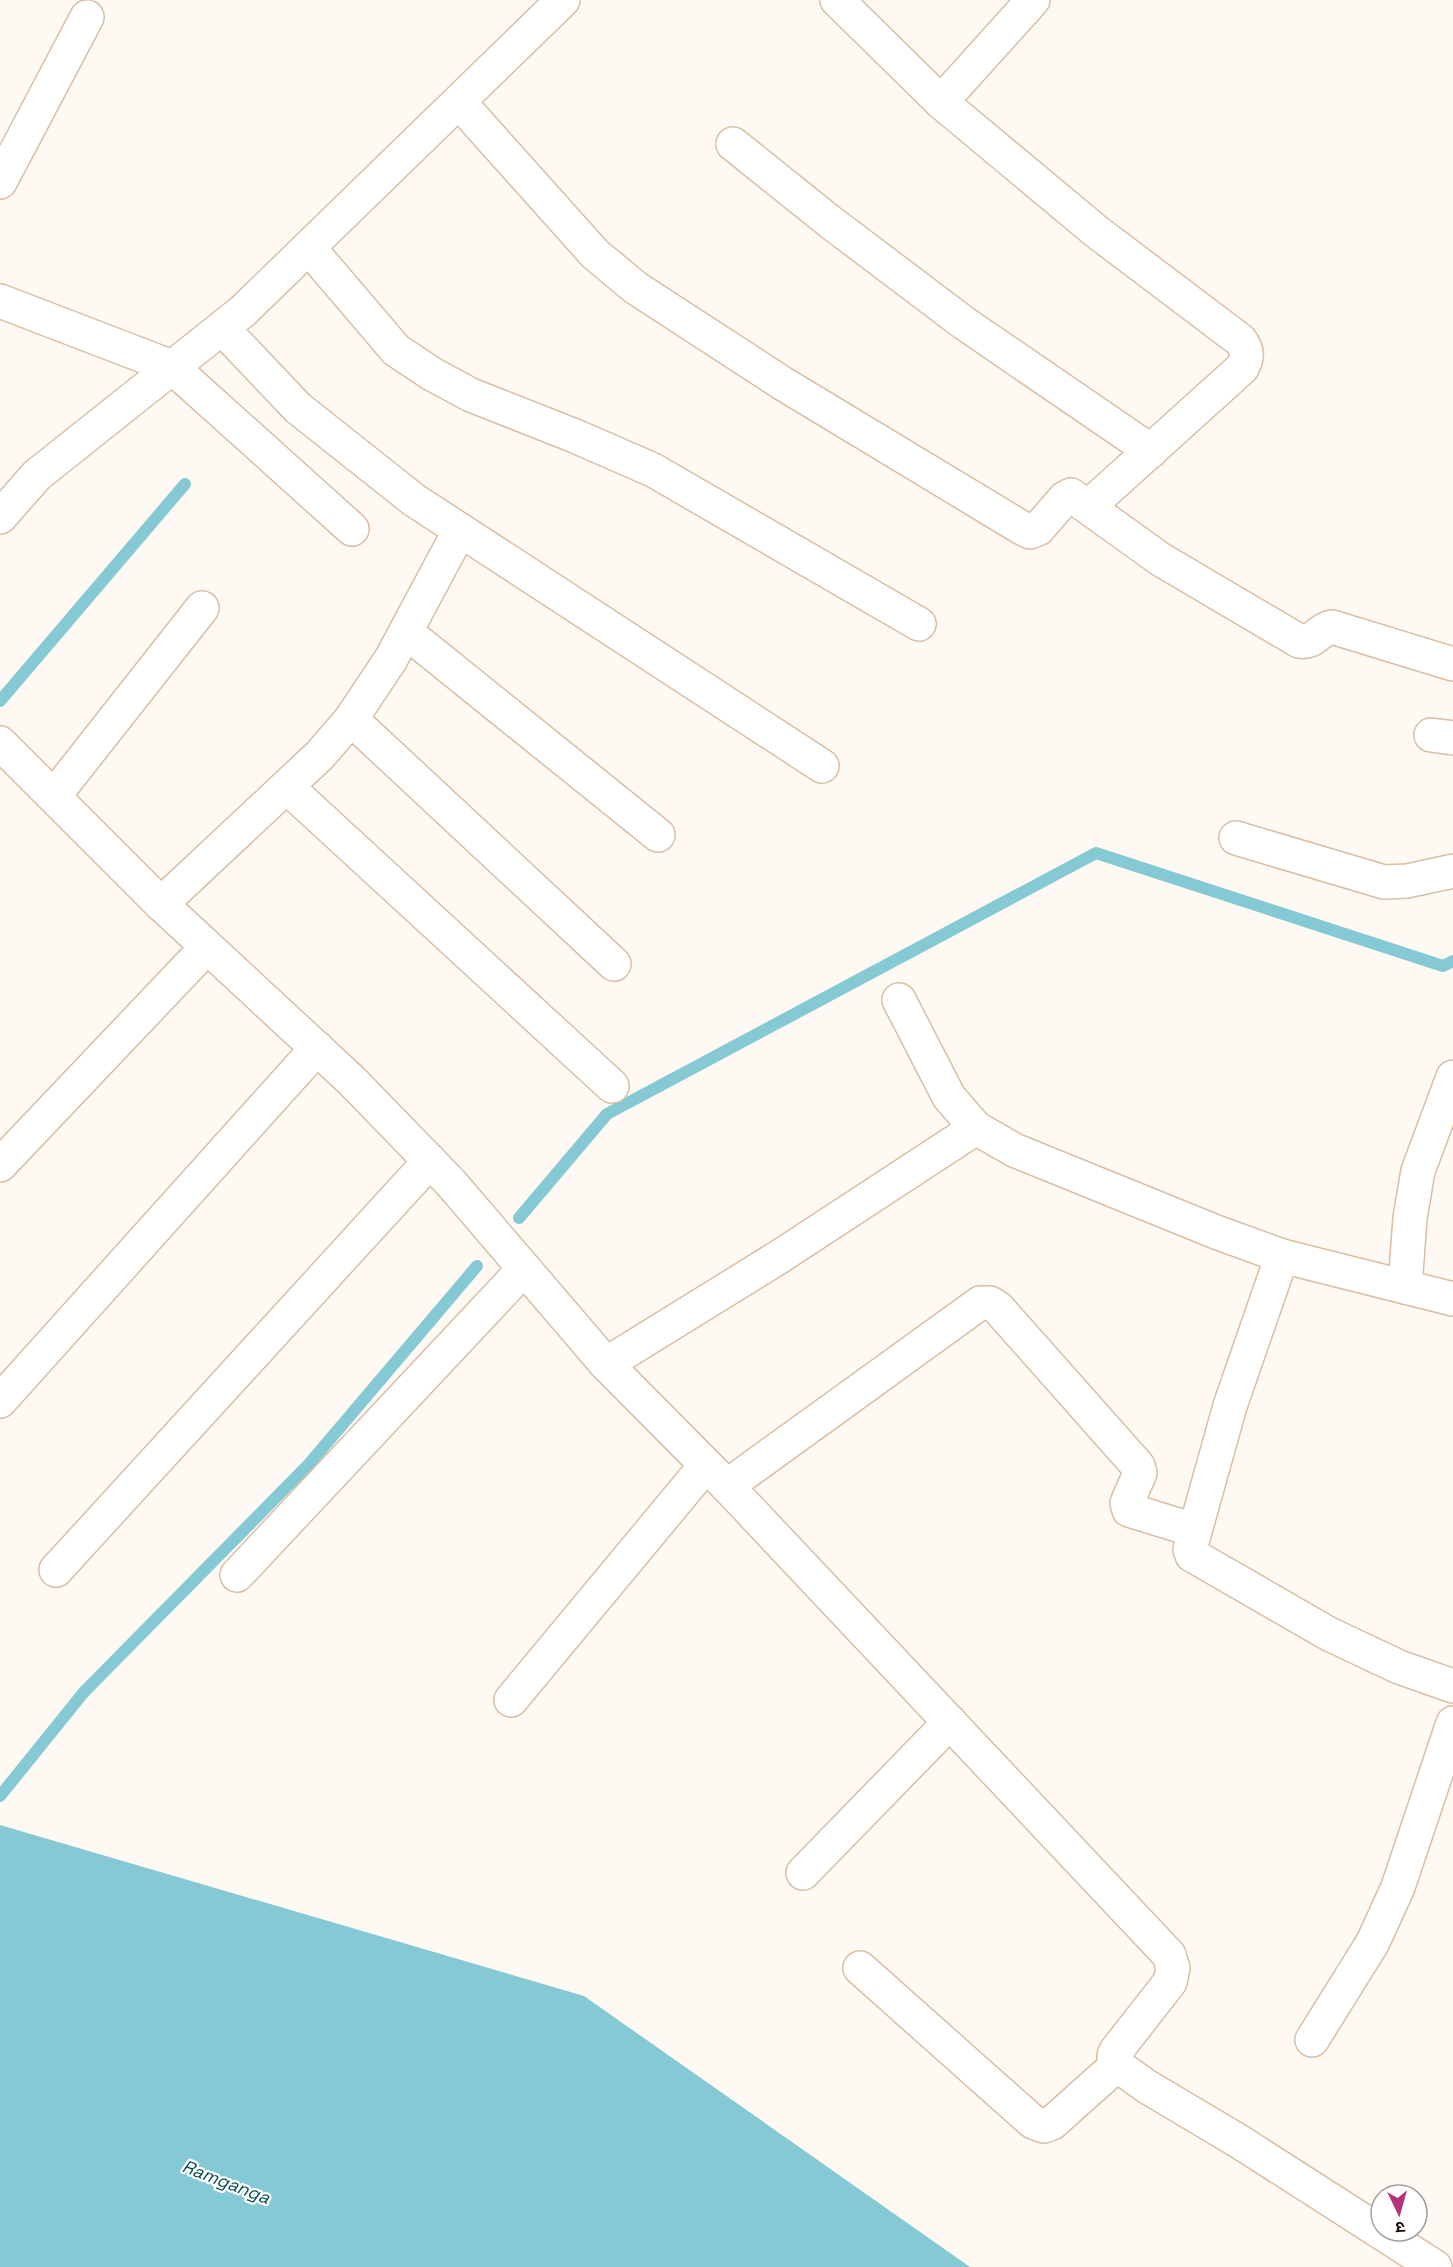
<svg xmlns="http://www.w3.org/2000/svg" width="1453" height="2267" font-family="'Space Grotesk','Noto Sans Devanagari',sans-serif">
<rect width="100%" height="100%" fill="#fff9f4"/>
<path fill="#84c9d4" d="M0 1825 584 1996 970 2267H0Z"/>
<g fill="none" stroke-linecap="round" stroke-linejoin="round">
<g stroke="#84c9d4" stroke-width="12">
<path d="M0 701 185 484"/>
<path d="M519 1218 607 1114 1096 853 1443 966 1453 961"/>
<path d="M0 1796 84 1692 309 1464 477 1266"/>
</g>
<defs>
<g id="street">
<path d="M837 0 941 102 1097 232 1240 340C1248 350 1248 357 1242 368L1088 507"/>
<path d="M459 102 595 254 636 288 782 383 1022 528 1030 532 1038 529 1065 498 1071 495 1160 559 1299 641C1315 644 1317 630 1332 627L1453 664"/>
<path d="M941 102 1033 0"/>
<path d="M733 144 829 221 964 323 1151 451"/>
<path d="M0 182 87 17"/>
<path d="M309 248 396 350 432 374 471 395 575 436 653 470 919 624"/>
<path d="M0 301 172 367 352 529"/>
<path d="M222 328 298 408 414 500 822 766"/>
<path d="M0 517 37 475 243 311 563 0"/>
<path d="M406 632 658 835"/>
<path d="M351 719 614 964"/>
<path d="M1431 735 1453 738"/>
<path d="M0 743 161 904 352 1081 451 1183 606 1364 727 1486 1169 1955 1173 1968 1170 1982 1116 2051 1114 2056 1117 2065 1146 2086 1240 2142 1435 2267"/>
<path d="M287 787 612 1086"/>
<path d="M54 796 202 608"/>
<path d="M1236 838 1384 882 1407 881 1453 871"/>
<path d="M161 904 320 755 351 719 391 659 460 530"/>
<path d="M899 1000 949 1097 976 1128 1014 1150 1216 1232 1282 1256 1453 1299"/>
<path d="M0 1165 207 947"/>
<path d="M1282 1256 1230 1406 1190 1549 1192 1555 1329 1634 1399 1667 1453 1686"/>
<path d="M1405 1287 1410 1218 1418 1171 1453 1077"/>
<path d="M606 1364 779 1257 976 1128"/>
<path d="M0 1401 317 1048"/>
<path d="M727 1486 980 1303H990L998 1308 1138 1466 1140 1473 1127 1503 1129 1510 1194 1530"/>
<path d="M56 1570 430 1161"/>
<path d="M237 1575 524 1269"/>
<path d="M511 1700 706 1465"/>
<path d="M803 1873 950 1722"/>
<path d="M860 1968 1033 2122 1044 2126 1052 2123 1117 2065"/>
<path d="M1312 2040 1373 1942 1398 1887 1453 1723"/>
</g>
</defs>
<use href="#street" stroke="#d9bea5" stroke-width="36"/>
<use href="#street" stroke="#fff" stroke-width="33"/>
</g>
<g text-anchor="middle" stroke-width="4.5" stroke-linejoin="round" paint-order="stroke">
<g font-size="18" font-style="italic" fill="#0a4a52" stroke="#fff">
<text transform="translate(226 2182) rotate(21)" y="6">Ramganga</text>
</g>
</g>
<g transform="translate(1399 2213) rotate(175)"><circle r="28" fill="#ffffff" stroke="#a19d9b" stroke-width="1.5"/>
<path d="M0-4.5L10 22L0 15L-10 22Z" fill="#b6337c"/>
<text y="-9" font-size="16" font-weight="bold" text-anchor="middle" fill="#140b04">उ</text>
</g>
</svg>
